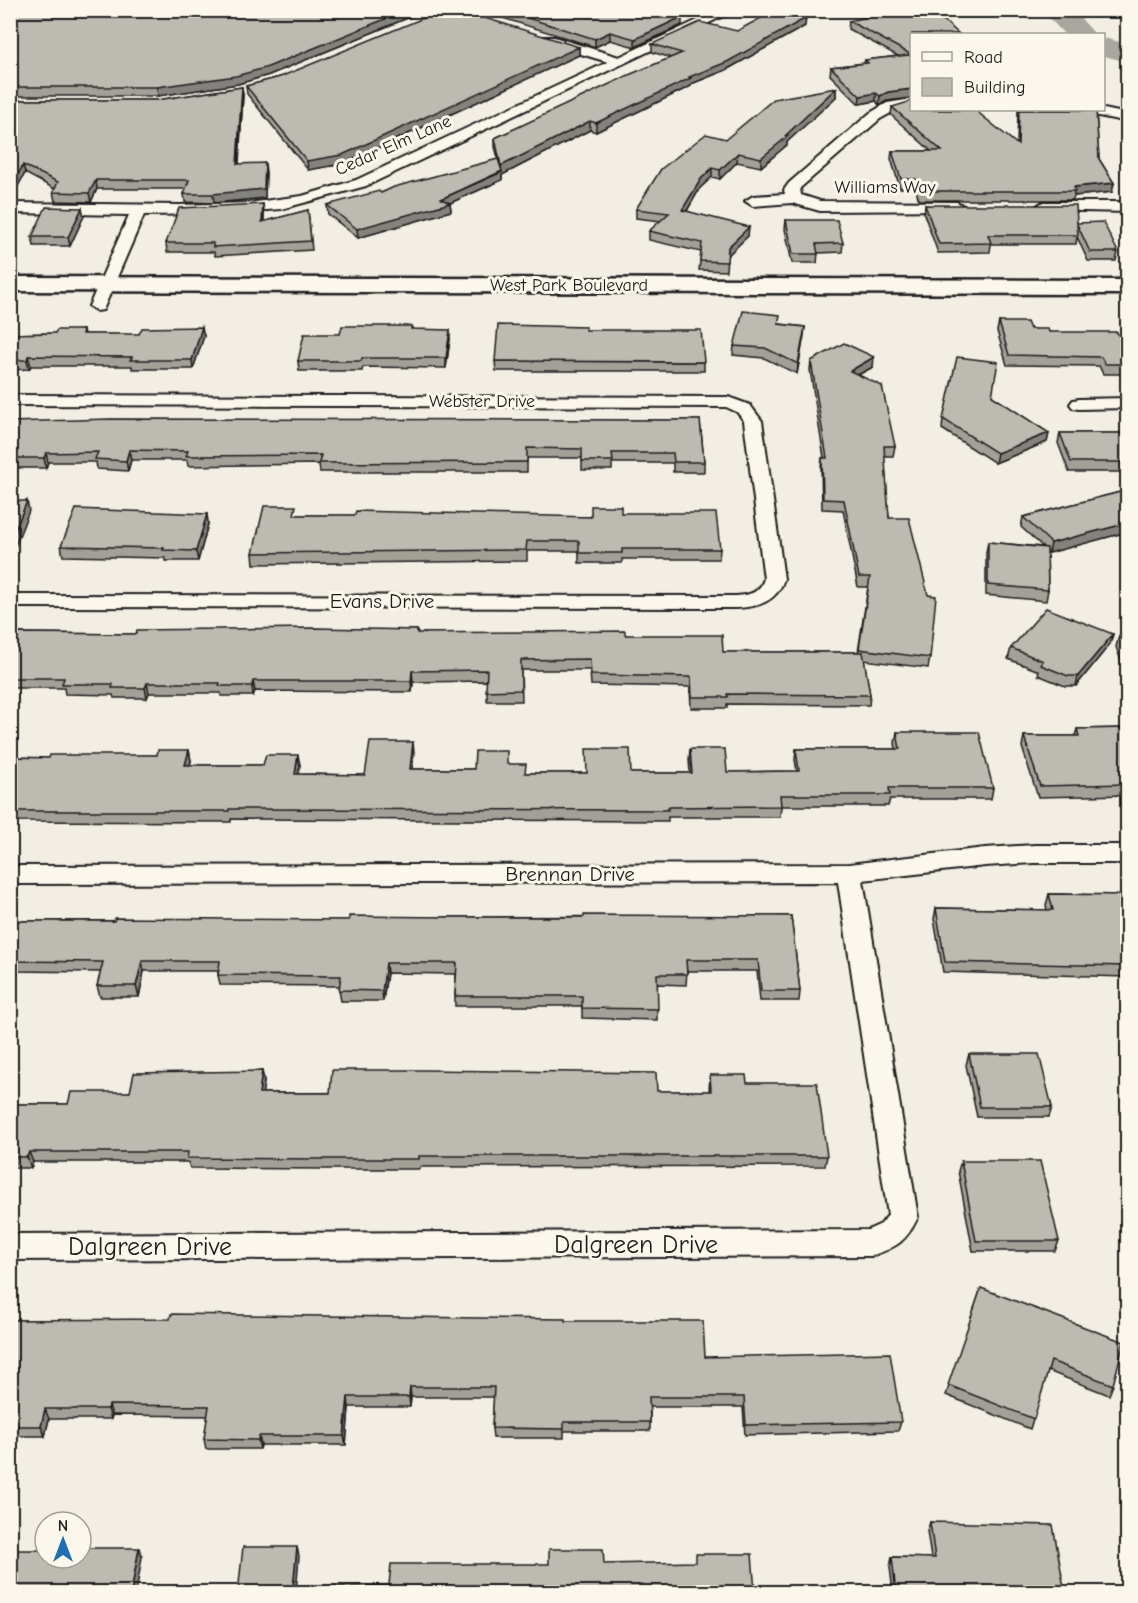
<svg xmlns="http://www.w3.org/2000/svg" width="1138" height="1603" font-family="'Comic Neue',sans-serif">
<rect width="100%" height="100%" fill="#f2eee4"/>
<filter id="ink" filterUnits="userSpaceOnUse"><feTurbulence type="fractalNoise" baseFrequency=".0167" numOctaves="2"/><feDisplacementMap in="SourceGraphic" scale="12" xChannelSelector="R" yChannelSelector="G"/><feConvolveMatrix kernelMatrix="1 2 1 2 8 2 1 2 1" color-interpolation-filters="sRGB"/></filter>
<g filter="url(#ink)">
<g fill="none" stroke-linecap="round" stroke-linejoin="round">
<g fill="#a9a6a0" fill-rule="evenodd">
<path d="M1042 10H1073L1095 34H1064Z"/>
<path d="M1104 38 1128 44V62L1104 56Z"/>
</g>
<defs>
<g id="minor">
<path d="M719 10H736L366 186 281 209 214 214 144 215 103 310 97 311 89 306 129 215 10 213V203L180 205 248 203 302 196 356 180 608 62 544 43 542 40 544 37H554L619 57Z"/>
<path d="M912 99V107L896 110 880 119 800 188 801 195 820 201 957 202 965 207 962 210 820 211 792 203 753 206 745 201 753 196 785 194 784 190 789 183 870 113 887 103Z"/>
<path d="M1104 109 1128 114V122L1084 113 1082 110Z"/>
<path d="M1043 202H1128V212L1038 210 1035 207Z"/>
<path d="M10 395 728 397 750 405 762 421 784 579C777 602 758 607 736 608L10 607V595L736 596C750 595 759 593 764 579L744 421 737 412 726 407 10 405Z"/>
<path d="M1128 398V408L1079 409 1073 408 1070 404 1073 400 1079 399Z"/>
<path d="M1035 845H1128V863H1035L985 866 863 880 918 1217C906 1242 897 1247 871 1256L10 1260V1234L868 1230 881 1224 888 1215 838 882 10 884V866L849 864 985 848Z"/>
</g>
<path id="secondary" d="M10 277 1128 280V294L10 291Z"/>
</defs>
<use href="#minor" stroke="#1c1c1c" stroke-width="4"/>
<use href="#secondary" stroke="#1c1c1c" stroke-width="5"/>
<use href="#minor" fill="#fbf7ec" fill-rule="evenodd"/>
<use href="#secondary" fill="#fbf7ec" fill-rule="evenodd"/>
</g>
<g fill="#a3a098" stroke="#1c1c1c" stroke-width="1.5">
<path d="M131 10H427L269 75 238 84 158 96H10V13H101Z"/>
<path d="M477 10H684L674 15 682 25 635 47 610 40 595 47Z"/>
<path d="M849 21 912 34V98L887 101 879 105 876 101 859 104 830 75 831 67 864 63 865 60 898 56 848 29Z"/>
<path d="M805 26 726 70 691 84V86L596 132 590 130 502 175V180L450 203 451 211 358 238 328 214 327 205 381 193 499 162 495 147V138L671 58 652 52V44L737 31Z"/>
<path d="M579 47V55L343 164 308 170 247 94 246 86 280 77Z"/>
<path d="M242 87 243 95 239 164 266 172 265 198 214 203 185 202 184 194 186 189H97L91 202 55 201 53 192 55 189 25 173 10 201V100H157Z"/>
<path d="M836 88V97L787 142V145L761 167 737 162 720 179 712 177 700 188 687 211 748 236 727 256 726 271 699 270 701 252 649 240V231L661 221 636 218V209L726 139Z"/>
<path d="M892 107 1017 144 1018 110H1096L1099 159 1114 183 1112 192 1074 196 1073 200H919L915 188H900L891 159 892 151H931L891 115Z"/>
<path d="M263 204 264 213V222L308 210 312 250 215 256 214 252H167L166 243Z"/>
<path d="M925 205 1077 223 1118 252 1116 261H1088L1077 237 1076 244H991L990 252 938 253 924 214Z"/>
<path d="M84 216 70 246H34L32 237Z"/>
<path d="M786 220 843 243 842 252 818 253 817 263H792L785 229Z"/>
<path d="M999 322 1049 332 1128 355V374H1103L1099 366 1007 365 997 331Z"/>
<path d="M780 324 805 327 797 374 764 358 733 355 734 346Z"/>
<path d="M412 326V329L450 339 446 368 363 367 362 371H299L298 361 340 334Z"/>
<path d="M83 330 84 334 204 336 193 369H132V366H31L29 369 10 370V334L55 333Z"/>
<path d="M495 361 704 362V371H496Z"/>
<path d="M811 361 873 367 858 375 895 446 893 456H884L889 518 930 658 928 668 864 660 870 695 869 705 727 704V708H691L690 687 591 685 590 670H521L522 701H487V681L413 682 412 692 255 691 253 696H221V693H149L147 698H114L113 695 65 694 64 688H10V629L12 633 136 634 417 630 418 633 625 635 723 652H858L868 587H858L843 510 822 509 821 467 822 458H824L810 370Z"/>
<path d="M992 396 1049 433 1047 442 995 463 942 429 943 419Z"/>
<path d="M700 420 704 462V472H673V463H612V470H582V458H527V472H320L319 464 188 466 187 460H131L128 471 97 469 96 462H48L46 468H10V422Z"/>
<path d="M1060 433H1128V472H1069L1058 443Z"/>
<path d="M1128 490V534L1127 532 1049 553 1047 551 1048 590 1046 601 986 595V552L988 542 1043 547 1021 527 1023 517Z"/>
<path d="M621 513 720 549 719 559H622V563H579V551H527V561L254 564 253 553 297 515 591 517Z"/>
<path d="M207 514 208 524 198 561H165V558L63 556 61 546Z"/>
<path d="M1113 634 1110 644 1076 686H1065L1038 675 1039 671 1008 659 1011 648Z"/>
<path d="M1119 636H1128V679L1116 647Z"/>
<path d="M1128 721V795L1038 797 1022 747 1024 736H1075L1077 729 1125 728Z"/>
<path d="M897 732 993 788 991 799H890L888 806H781L780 817H668V821L231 819V822L10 821V757L49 758 157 755 189 750 191 761 190 765H300L298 774 365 775 414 753 412 769H474L507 764 526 773H690L689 760 690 749 727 772 797 771 795 760 796 749H896L895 743Z"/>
<path d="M1049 894 1128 895V977L943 972 934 919 936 908 1047 910 1046 905Z"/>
<path d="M791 916 800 991 799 1001H760L757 971H687L686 985 657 984V1020L582 1018V1006H455V996L456 974 387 973 383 1001H341L339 990 340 986 220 985 218 975V971H144L139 997H100L97 986 101 972 10 971V921L349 920 445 917Z"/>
<path d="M969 1054 1052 1107 1049 1117H977L966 1065Z"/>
<path d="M262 1071 264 1082 262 1093 709 1091 710 1075 747 1083 827 1156 825 1166 420 1167V1169H323L190 1168 188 1162H33L31 1168H10V1104H68L130 1092Z"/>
<path d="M961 1161 1059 1241 1055 1251H973L958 1171Z"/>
<path d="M981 1288 1113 1385 1109 1395 1048 1371 1030 1429 946 1395Z"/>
<path d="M10 1320 565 1321 705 1357 901 1422 898 1431 745 1435 743 1407H650V1431H564V1438H493L492 1428 494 1397H411L410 1407H349L346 1445H261L260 1449H206L204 1439 208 1416 112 1415 111 1419H49L45 1436H10Z"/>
<path d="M930 1522 1065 1593H893L890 1567 892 1557 931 1558 927 1531Z"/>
</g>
<g fill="#84827c" stroke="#1c1c1c" stroke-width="1.5">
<path d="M407 10H427L269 75 238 84 158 96 157 87Z"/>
<path d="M667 10H684L663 20V12Z"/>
<path d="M682 17V25L635 47V39Z"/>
<path d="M806 18 805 26 726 70 691 84V86L596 132V123Z"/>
<path d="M610 32V40L595 47V39Z"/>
<path d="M579 47V55L343 164 308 170 307 161Z"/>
<path d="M242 87 243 95 238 173 237 164Z"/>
<path d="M836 88V97L787 142V145L761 167V158Z"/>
<path d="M912 89V98L887 101 879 105 880 96 888 92Z"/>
<path d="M876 93V101L859 104 860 96Z"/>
<path d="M590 121V130L502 175V180L450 203 451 211 358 238 357 229 441 199 502 172 501 166Z"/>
<path d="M738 153 737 162 720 179V170Z"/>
<path d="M265 163 266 172 265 198 214 203 213 194Z"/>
<path d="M23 165 25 173 10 201V189Z"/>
<path d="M712 168V177L700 188 682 219V210L701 179Z"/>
<path d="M96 180 97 189 91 202 89 193Z"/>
<path d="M1114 183 1112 192 1074 196V187Z"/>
<path d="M263 204 264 213 263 231 262 222Z"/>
<path d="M82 208 84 216 70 246 68 237Z"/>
<path d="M749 227 748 236 727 256 728 247Z"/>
<path d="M202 327 204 336 193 369 192 360Z"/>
<path d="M805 327 804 336 797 374 798 364Z"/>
<path d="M450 330V339L446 368V358Z"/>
<path d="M28 356 31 366 29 369 27 360Z"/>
<path d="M874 357 873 367 848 380 850 371Z"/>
<path d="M1049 433 1047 442 995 463 997 453Z"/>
<path d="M129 450 131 460 128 471 126 461Z"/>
<path d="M46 453 48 462 46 468 44 458Z"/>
<path d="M27 501 29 511 10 559V542Z"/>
<path d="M207 514 208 524 198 561 196 551Z"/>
<path d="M1128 523 1127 532 1049 553 1051 543Z"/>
<path d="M1113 634 1110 644 1076 686 1078 676Z"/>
<path d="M412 671 413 682 412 692 411 681Z"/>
<path d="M253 681 255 691 253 696 252 686Z"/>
<path d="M147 683 149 693 147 698 145 688Z"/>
<path d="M413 742 414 753 411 779 410 769Z"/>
<path d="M189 750 191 761 187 776 185 765Z"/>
<path d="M298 755 300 765 296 785 295 774Z"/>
<path d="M142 961 144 971 139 997 136 986Z"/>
<path d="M386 963 387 973 383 1001 382 991Z"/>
<path d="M262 1071 264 1082 261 1104 259 1093Z"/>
<path d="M29 1152 33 1162 31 1168 27 1157Z"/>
<path d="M410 1387 411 1397 410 1407 409 1397Z"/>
<path d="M348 1397 349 1407 346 1445 344 1436Z"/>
<path d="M109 1405 112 1415 111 1419 108 1409Z"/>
<path d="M45 1409 49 1419 45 1436 41 1426Z"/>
<path d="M259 1436 261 1445 260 1449 258 1440Z"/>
<path d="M297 1547 299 1556 296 1593 293 1587Z"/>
<path d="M139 1548 142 1557 136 1593H131Z"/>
</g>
<g fill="#bdbab1" stroke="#1c1c1c" stroke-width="1.5">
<path d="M131 10H407L268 67 236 76 157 87H10V13H101Z"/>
<path d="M443 10H459L579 47 342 155 307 161 246 86 280 77Z"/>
<path d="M502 10H667L663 12 682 17 635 39 610 32 595 39Z"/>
<path d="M897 10H932L959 34H912V55L849 21Z"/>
<path d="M774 11 806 18 727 62 689 77 691 78 596 123 590 121 501 166 495 138 631 74 682 53 652 44 700 22 737 31Z"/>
<path d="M909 55 912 57V89L888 92 880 96 876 93 860 96 831 67 868 63 865 60Z"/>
<path d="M242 87 237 164 265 163 264 189 213 194H184L189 180H96L89 193 53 192 58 182 23 165 10 189V100H157Z"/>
<path d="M836 88 785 136H788L761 158 738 153 720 170 712 168 701 179 682 210 749 227 728 247 727 262 700 261 702 243 649 231 669 213 636 209 661 169 706 134 726 139 774 99Z"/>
<path d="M912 101V110H975L1018 145 1019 110H1096L1099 159 1114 183 1074 187 1075 191H920L916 179H901L892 151H942L892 107Z"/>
<path d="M498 159 502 171 441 199 450 203 357 229 327 205 379 191 381 193 394 187Z"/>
<path d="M263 204 262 222 308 210 311 241 213 247V243H166L179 208Z"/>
<path d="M925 205H1076L1077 223 1103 222 1118 252H1090L1077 224 1078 235H988L991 243 939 244Z"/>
<path d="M46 207 82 208 68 237H32Z"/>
<path d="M786 220H837L843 243 816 244 818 254H793Z"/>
<path d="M743 311 780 315 778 324 805 327 798 364 765 348 734 346Z"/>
<path d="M999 322H1027L1030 329H1048L1049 332H1117L1128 355V364H1105L1101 357 1009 355Z"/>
<path d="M498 325 586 327V330H701L704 362 495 361Z"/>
<path d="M342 326H412L411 329 450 330 446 358H362L361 361H298L304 334H340Z"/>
<path d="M202 327 192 360H130L132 357 28 356 27 360H10V334L55 333 57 330H83L82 334H139L142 328Z"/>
<path d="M844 343 874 357 850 371 882 386 895 446H884L889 518H909L928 595 936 596 930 658 859 649 870 577H859L844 500 823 499 822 458H827L811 361Z"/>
<path d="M957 357 998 362 992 396 1049 433 997 453 943 419Z"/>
<path d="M110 419 700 420 704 462H674L673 453H612L613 461H582V449L527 448V462L319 463 321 455 186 456 188 451 129 450 126 461 95 459 98 452 46 453 44 458H10V422Z"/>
<path d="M1060 433H1128V462H1071Z"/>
<path d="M1128 490V523L1051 543 1023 517Z"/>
<path d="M10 501H27L10 542Z"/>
<path d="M264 506H296L294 515H355L356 511 591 517V506H621V513H716L720 549H622V553H579V541H527L526 550 253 553Z"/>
<path d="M76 509 207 514 196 551 163 550 164 548 61 546Z"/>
<path d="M988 542 1047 548 1048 590 988 585Z"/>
<path d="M1046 608 1113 634 1078 676H1068L1041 665 1043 661 1011 648Z"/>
<path d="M315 628 417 630V633L625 631V635H722L723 652H863L870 695 727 694 728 697H692L691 677 591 675 590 659 521 660V690L486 691 487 670 412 671 411 681H253L252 686H219L220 683H147L145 688H112L113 684H62L64 678H10V633L136 634 137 630Z"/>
<path d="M1119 636H1128V661Z"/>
<path d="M1128 728V784L1040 786 1024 736H1079L1077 729Z"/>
<path d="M897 732H979L993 788H889L890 795H780L781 806 668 807V810L229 809V811H10V757L49 758 50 755H157L158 750H189L185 765H263L266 755H298L295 774 365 775 370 742H413L410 769H474L475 751H507V764H526L525 773H587L586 749H630L631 773H692L690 749H725L727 772 799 771 796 749H900Z"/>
<path d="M1049 894 1128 895V966L945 962 936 908 1053 910Z"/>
<path d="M584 915 791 916 800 991H761L758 960H686L687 974H657L658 1009 582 1008V996H455L457 963H386L382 991 339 990 341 976 218 975 220 961H142L136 986H97L103 962 10 961V921H114L115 918 349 920V916L445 917H584Z"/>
<path d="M969 1054H1039L1052 1107H980Z"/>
<path d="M332 1070H426L656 1073 657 1091H711L710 1075H746L747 1083H817L827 1156H419V1159H322L187 1158 188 1152H29L27 1157H10V1104H68L71 1092H130L134 1073 262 1071 259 1093H330Z"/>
<path d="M961 1161H1040L1059 1241H976Z"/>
<path d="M981 1288 1124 1342 1113 1385 1051 1361 1034 1419 948 1385Z"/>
<path d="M171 1314 565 1319V1321H703L705 1357 890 1353 901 1422 746 1425 744 1397H649L650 1422H564V1429L492 1428 494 1387H410L409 1397H348L344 1436H259L258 1440 204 1439 209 1406 109 1405 108 1409H45L41 1426H10V1320L170 1319Z"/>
<path d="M930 1522 1053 1525 1065 1593H896L892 1557 935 1558Z"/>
<path d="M243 1547H297L293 1587 389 1585 391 1564H549V1549H603L604 1564 696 1562V1554H752L755 1592H821V1593H238Z"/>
<path d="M83 1548H139L131 1593H10V1550H45V1558H81V1550L83 1551Z"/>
</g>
</g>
<g text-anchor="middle" stroke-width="6" stroke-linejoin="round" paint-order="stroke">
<g font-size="18" fill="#1c1c1c" stroke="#fbf7ec">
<text transform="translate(393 145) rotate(-24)" y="6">Cedar Elm Lane</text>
<text x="885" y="193">Williams Way</text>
<text x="569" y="291">West Park Boulevard</text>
<text x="482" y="407">Webster Drive</text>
</g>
<g font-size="21" fill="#1c1c1c" stroke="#fbf7ec">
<text x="382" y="608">Evans Drive</text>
<text x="570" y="881">Brennan Drive</text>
</g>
<g font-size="26" fill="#1c1c1c" stroke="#fbf7ec">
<text x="636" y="1253">Dalgreen Drive</text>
<text x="150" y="1255">Dalgreen Drive</text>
</g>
</g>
<rect width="1138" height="1603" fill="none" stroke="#fbf7ec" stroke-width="36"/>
<rect x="18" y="18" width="1102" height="1567" fill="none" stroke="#1c1c1c" stroke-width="2" filter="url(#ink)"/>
<rect x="910" y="33" width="195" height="78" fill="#fbf7ec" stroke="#a29f99" stroke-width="1.5"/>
<rect x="922" y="52" width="30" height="9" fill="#fbf7ec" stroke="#a29f99" stroke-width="1.5"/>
<text x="964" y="63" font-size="18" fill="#1c1c1c">Road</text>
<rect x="922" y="78" width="30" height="18" fill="#bdbab1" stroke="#a29f99" stroke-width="1.5"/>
<text x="964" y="93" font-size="18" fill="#1c1c1c">Building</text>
<g transform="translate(63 1540)"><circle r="28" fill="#fbf7ec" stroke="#a29f99" stroke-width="1.5"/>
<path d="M0-4.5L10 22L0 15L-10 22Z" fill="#1f6fb2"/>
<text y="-9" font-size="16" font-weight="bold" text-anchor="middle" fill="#1c1c1c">N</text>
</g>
</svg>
